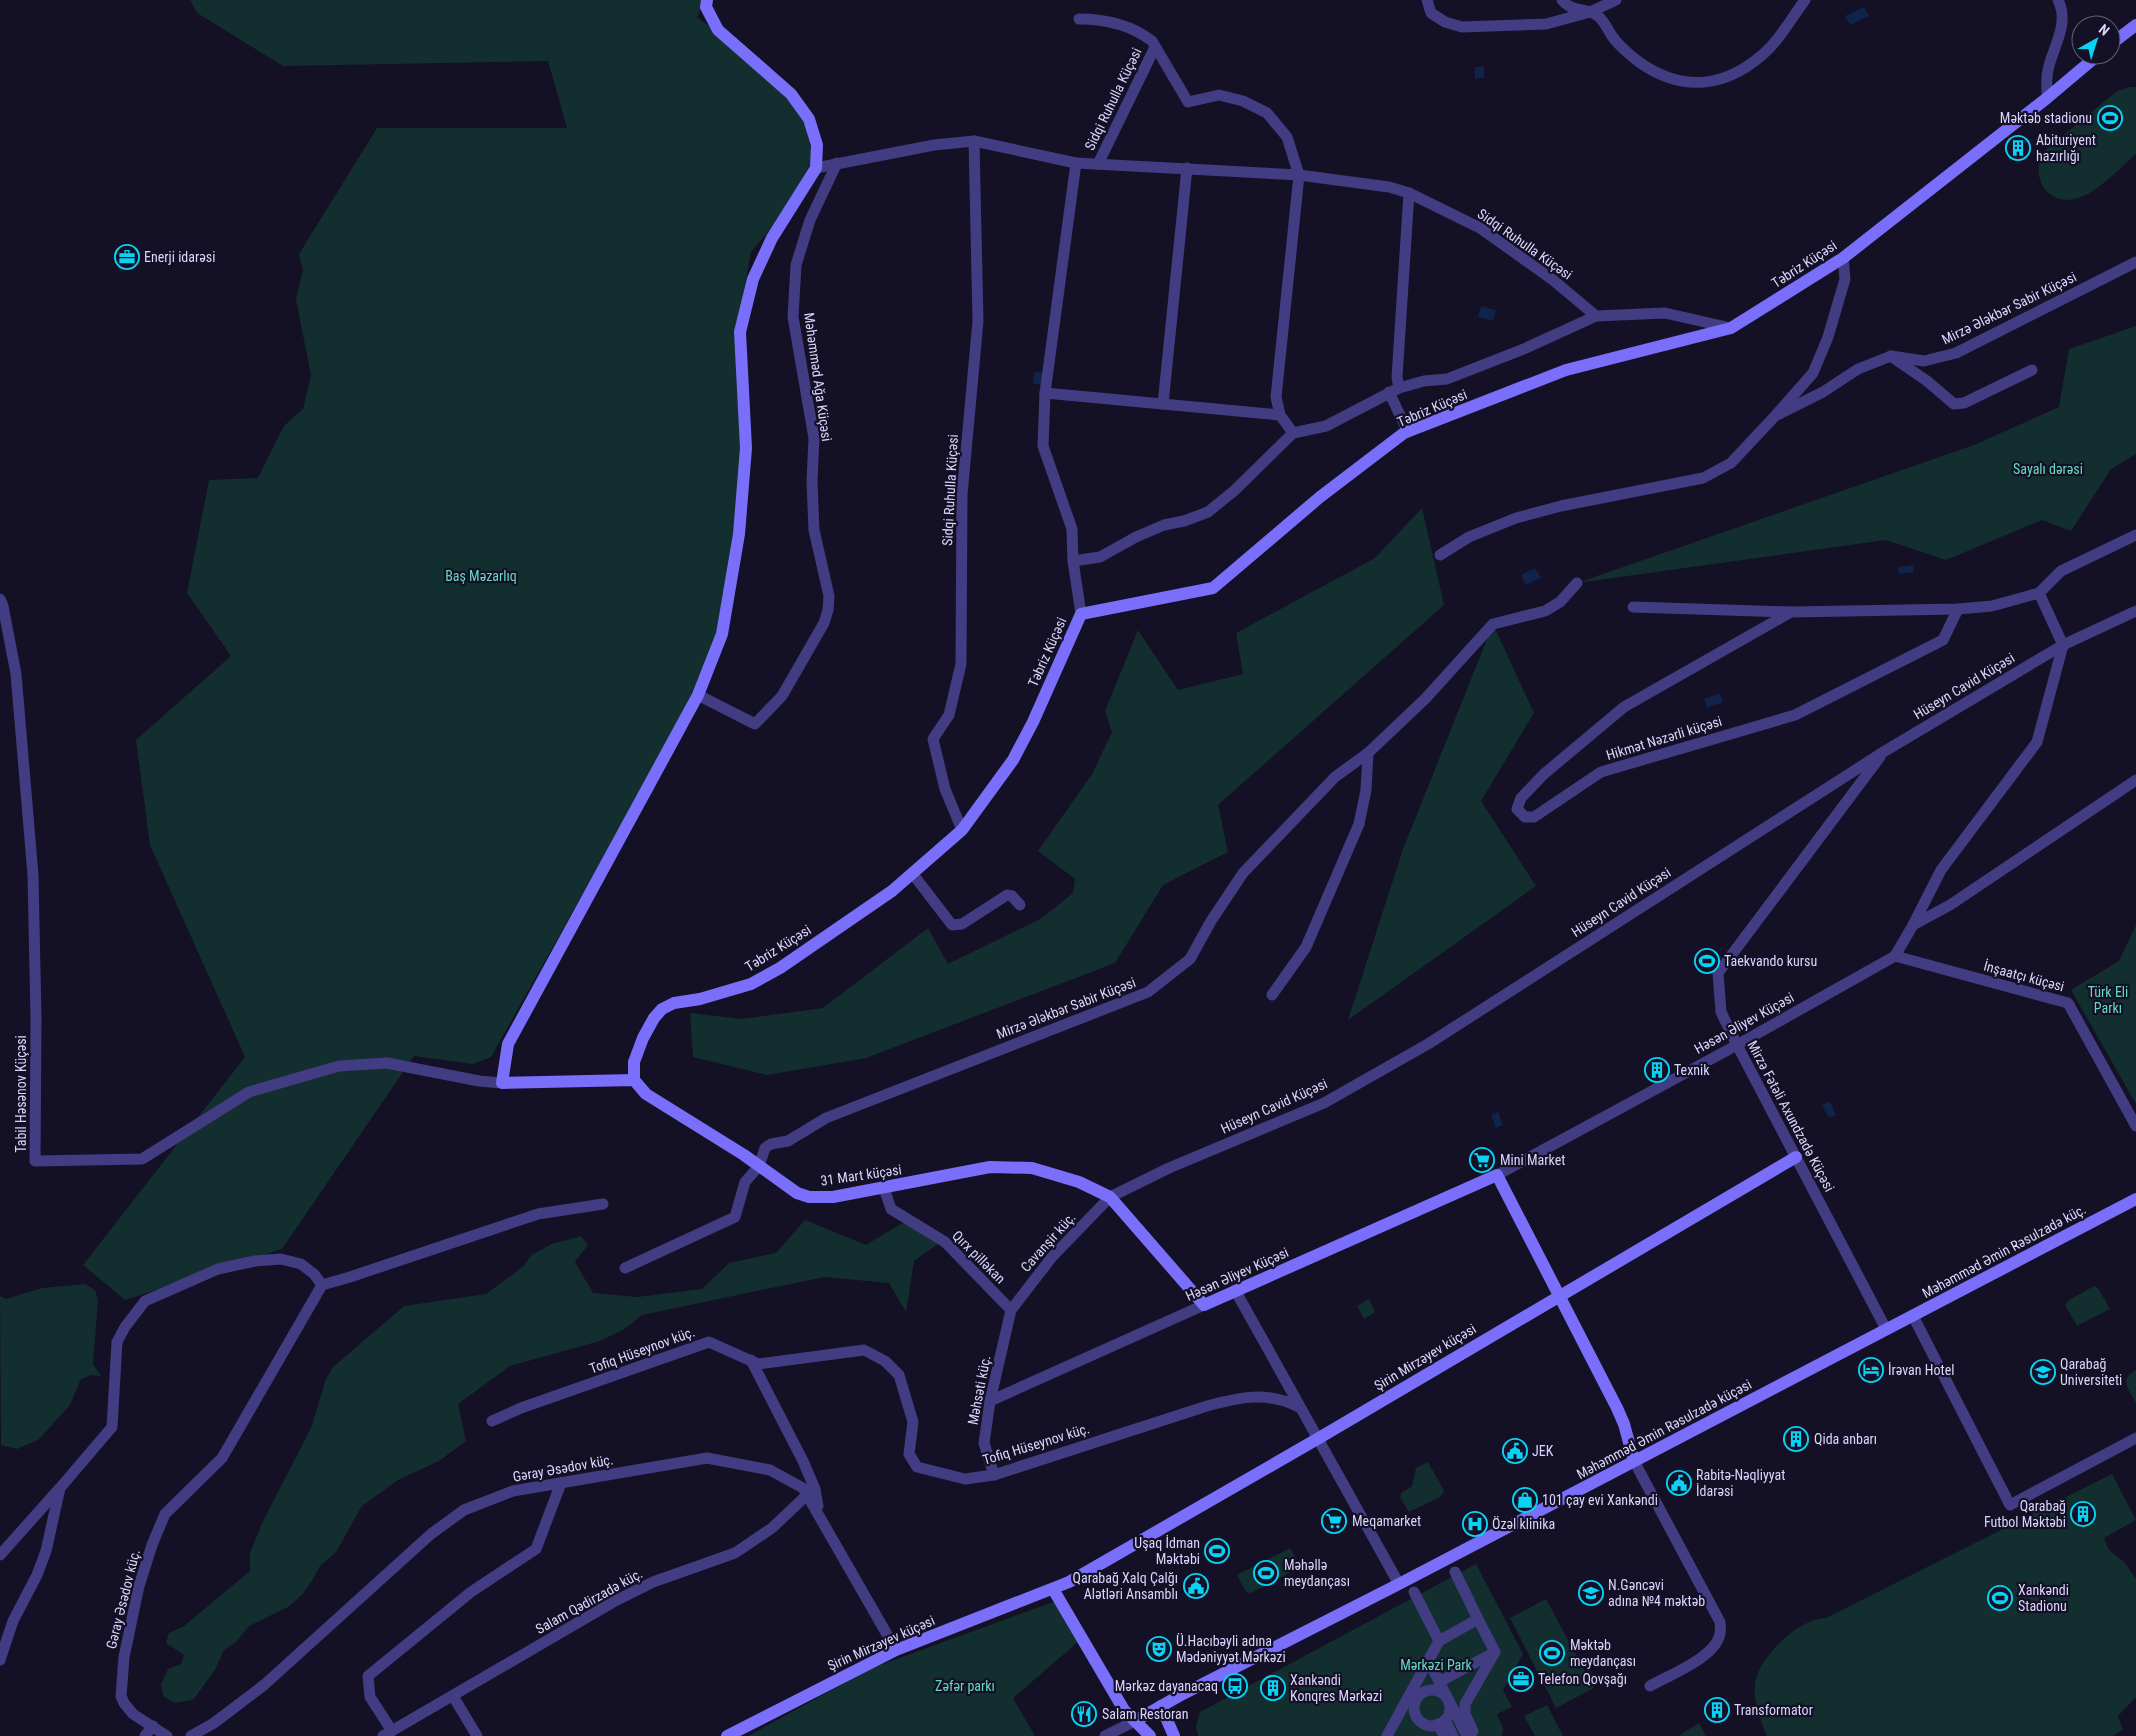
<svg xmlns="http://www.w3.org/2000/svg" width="2136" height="1736" font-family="'Roboto Condensed',sans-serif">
<rect width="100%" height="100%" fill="#141025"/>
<g fill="#132e2e">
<path d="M190 0H705L697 17 759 64 801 104 813 159 781 217 751 252 738 323 743 449 723 621 700 685 491 1057 473 1064 414 1056 282 1249 125 1300 83 1265 245 1057 150 845 136 740 231 656 187 593 209 480 258 478 284 426 303 409 311 376 296 299 303 270 299 254 377 128H567L548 61 283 66 197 13Z"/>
<path d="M2130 87H2136V154C2116 171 2081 213 2053 196 2047 193 2043 188 2041 182 2036 170 2039 159 2046 150L2117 91Z"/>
<path d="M2136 326V454L2111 469 2071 531 2042 520 1946 560 1886 540 1577 583 1974 445 2059 407 2069 349Z"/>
<path d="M1422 508 1444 605 1218 805 1228 852 1163 885 1115 963 866 1058 767 1075 693 1057 690 1013 742 1019 823 1008 928 928 948 964 1042 918 1073 893 1075 879 1038 851 1092 774 1112 732 1105 711 1138 630 1178 690 1243 674 1236 633 1375 558Z"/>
<path d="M1493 624 1534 713 1481 801 1536 886 1348 1020 1403 849Z"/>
<path d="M2136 925V1104L2071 990 2119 961Z"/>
<path d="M805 1220 866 1245 906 1221 939 1243 914 1261 906 1312 889 1283 824 1277 642 1315 623 1330 600 1341 510 1366 458 1404 466 1441 439 1461 398 1480 362 1506 336 1552 320 1566 313 1579 302 1595 288 1607 249 1626 236 1642 224 1650 215 1670 193 1700 174 1703 163 1696 161 1684 168 1669 181 1664 184 1655 166 1643 169 1633 184 1626 250 1571V1553L262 1523 311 1428 326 1379 333 1367 404 1306 486 1294 524 1266 531 1255 552 1244 581 1236 588 1245 575 1262 593 1293 637 1297 702 1289 729 1263 776 1253Z"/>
<path d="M85 1284 95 1290 98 1300 93 1364 101 1376 91 1375 81 1379 70 1405 38 1440 17 1449 1 1445 0 1296 6 1299 42 1288Z"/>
<path d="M2094 1286 2098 1288 2110 1309 2077 1326 2065 1305 2069 1300Z"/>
<path d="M1369 1299 1375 1312 1364 1319 1357 1306Z"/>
<path d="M2136 1370V1403C2129 1389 2118 1379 2136 1370Z"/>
<path d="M1428 1462 1444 1491 1440 1497 1409 1512 1400 1498 1401 1493 1412 1486 1416 1468Z"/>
<path d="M2112 1474 2136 1520 2104 1538 2109 1550 2125 1563 2136 1579V1697L2118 1716 2123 1730 2112 1736H1767C1760 1718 1753 1703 1755 1683 1759 1657 1799 1618 1826 1618Z"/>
<path d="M1290 1548 1299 1564 1295 1570 1251 1593 1246 1592 1237 1575Z"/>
<path d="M1476 1564 1523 1654 1503 1690 1512 1707 1497 1714 1503 1729 1502 1736H1198L1196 1726 1200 1712Z"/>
<path d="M1546 1599 1594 1688 1556 1708 1510 1618Z"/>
<path d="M1056 1601 1078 1642 1013 1698 1035 1736H748L872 1668Z"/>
<path d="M1547 1705 1563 1736H1535L1524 1716Z"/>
<path d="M1699 1723 1706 1736H1678Z"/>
</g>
<g fill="#102348">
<path d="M1864 7 1869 16 1850 25 1845 16Z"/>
<path d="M1475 67H1484V78L1475 79Z"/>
<path d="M1481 306 1496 310 1493 321 1478 317Z"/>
<path d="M1034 372H1043L1042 384H1033Z"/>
<path d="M1913 565 1914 572 1899 574 1898 567Z"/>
<path d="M1535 568 1541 578 1526 585 1521 575Z"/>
<path d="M1720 693 1723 702 1707 708 1704 699Z"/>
<path d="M1830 1101 1836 1115 1829 1118 1822 1105Z"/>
<path d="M1498 1112 1503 1125 1496 1128 1491 1115Z"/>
</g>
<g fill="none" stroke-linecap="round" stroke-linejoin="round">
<g stroke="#423c82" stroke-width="11">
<path d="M1427 0 1431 13 1445 22 1462 27 1546 24 1590 12 1616 0"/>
<path d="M1562 0C1572 13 1588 7 1599 17 1604 21 1608 30 1612 36 1618 45 1630 55 1639 62 1680 91 1722 89 1761 56 1779 41 1791 19 1805 0"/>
<path d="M1079 19C1105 19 1131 25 1152 41L1188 102 1219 95 1243 101 1267 113 1287 137 1299 175 1276 397 1280 415 1293 433"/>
<path d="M2047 98C2047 89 2046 78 2048 70 2053 46 2070 24 2058 0"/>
<path d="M1076 163 1045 393 1043 446 1072 529 1073 561 1081 614"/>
<path d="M1098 164 1155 47"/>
<path d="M816 168 934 145 974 141 1076 163 1299 175 1389 187 1409 193 1480 228 1553 280 1596 316 1665 313 1731 328"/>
<path d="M1891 356 1924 361 1956 353 2136 262"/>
<path d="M1892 357 1927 381 1954 404 1964 403 2032 370"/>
<path d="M1399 388 1397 377 1409 193"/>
<path d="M1389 392 1408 432"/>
<path d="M1045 393 1280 415"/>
<path d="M1163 404 1187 168"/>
<path d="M1779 414 1823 392 1858 369 1891 356"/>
<path d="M1440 555 1469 537 1516 518 1561 506 1703 478 1731 463 1775 416 1813 373 1828 337 1845 279 1843 258"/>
<path d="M1073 561 1100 557 1136 537 1164 525 1184 521 1208 512 1235 490 1293 433 1326 426 1399 388 1424 381 1447 379 1526 348 1596 316"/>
<path d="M0 599 3 606 16 674 33 875 36 1018 35 1161 142 1159 249 1092 339 1066 387 1063 479 1081 502 1083"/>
<path d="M1633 607 1791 612 1958 609 1992 606 2039 593 2061 571 2136 535"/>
<path d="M1791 612 1624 707 1544 774 1521 798 1517 809 1525 817H1534L1601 772 1795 715 1943 640 1958 609"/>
<path d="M698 695 755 724 782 696 824 623 828 610 829 596 814 530 812 482 814 438 793 317 796 265 810 220 837 163"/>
<path d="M1880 757 1718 973 1721 1012 1737 1045 1886 1329"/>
<path d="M962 830 945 789 933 739 949 715 961 664 962 495 978 321 974 141"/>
<path d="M912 873 952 925 962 924 1007 895 1012 896 1020 905"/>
<path d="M1913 925 1950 905 2136 780"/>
<path d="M1895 956 2068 1003 2136 1126"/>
<path d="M1272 995 1306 947 1359 824 1366 790 1368 753"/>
<path d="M1497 1175 1737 1045 1895 956 1913 925 1941 870 2037 742 2063 645 2039 593"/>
<path d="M884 1188 891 1209 945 1242 1011 1310"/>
<path d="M625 1268 735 1217 745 1182 759 1166 765 1148 771 1144 788 1141 826 1118 1148 992 1190 959 1211 921 1243 873 1335 777 1368 753 1425 699 1493 624 1545 611 1560 602 1577 583"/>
<path d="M1235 1290 1399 1584"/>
<path d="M1913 1316 2010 1505 2136 1438"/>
<path d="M751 1360 803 1461 815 1489 818 1506"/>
<path d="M990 1401 1204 1305"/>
<path d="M492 1421 521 1408 709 1342 758 1364 864 1350 885 1361 899 1375 913 1422 909 1454 917 1467 965 1479 994 1475 1207 1406C1240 1397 1268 1391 1299 1407"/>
<path d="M1634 1461 1720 1622C1720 1625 1721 1630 1720 1633 1717 1657 1669 1675 1650 1686"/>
<path d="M994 1475 984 1443 990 1401 1011 1310 1052 1257 1110 1197 1169 1168 1324 1103 1428 1044 1885 751 2063 645 2136 611"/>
<path d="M0 1555 59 1489"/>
<path d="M1414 1592 1439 1641"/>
<path d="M0 1660 13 1621 37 1575 46 1551 60 1488 112 1427 117 1342 125 1327 145 1301 218 1269 255 1261 281 1259 301 1264 314 1274 322 1285"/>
<path d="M1428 1660 1467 1736"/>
<path d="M1439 1682 1495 1652"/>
<circle cx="1432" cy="1708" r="18"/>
<path d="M453 1696 477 1736"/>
<path d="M1445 1720 1453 1736"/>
<path d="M1438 1724 1444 1736"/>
<path d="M392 1731 370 1697 368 1676 471 1592 536 1549 561 1483"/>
<path d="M145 1736 153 1726"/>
<path d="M167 1736 133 1714 124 1703 121 1696 124 1657 139 1586 152 1545 165 1514 222 1458 322 1285 350 1277 538 1214 603 1204"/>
<path d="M191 1736 214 1723 264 1685 431 1534 464 1510 513 1491 707 1458 770 1470 803 1488 896 1650"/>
<path d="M383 1736 615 1601 653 1582 735 1553 772 1528 808 1494"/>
<path d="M1105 1736 1135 1721"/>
<path d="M1387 1736 1439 1641 1478 1619 1455 1572"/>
<path d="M1470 1736 1473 1731 1465 1714V1704L1495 1652 1478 1619"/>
</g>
<g stroke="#796ffa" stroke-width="12">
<path d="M707 0 706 7 718 30 791 94 809 119 817 145 816 168 772 238 753 279 740 332 746 448 739 534 722 634 698 695 508 1044 502 1083 634 1080 646 1094 744 1155 797 1193 809 1197H833L990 1167 1032 1168 1079 1182 1110 1197 1204 1305 1497 1175 1617 1408 1624 1424 1634 1461"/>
<path d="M2111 44 2136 25"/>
<path d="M634 1080V1062L643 1038 654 1018 662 1009 674 1003 700 999 751 984 780 968 892 891 962 830 1013 760 1033 722 1081 614 1213 588 1320 497 1404 433 1566 370 1731 328 1843 258 2047 98 2098 55"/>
<path d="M1053 1589 1124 1710 1150 1736"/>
<path d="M1161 1706 1174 1736"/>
<path d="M1135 1721 1179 1696 1399 1584 2136 1199"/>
<path d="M727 1736 896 1650 1069 1582 1319 1438 1796 1157"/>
</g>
</g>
<defs>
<symbol id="stadium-ring" viewBox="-11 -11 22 22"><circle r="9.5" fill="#141025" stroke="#09d3f5" stroke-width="1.5"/><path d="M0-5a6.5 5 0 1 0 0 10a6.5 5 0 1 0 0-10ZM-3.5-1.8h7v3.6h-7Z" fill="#09d3f5"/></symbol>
<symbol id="building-ring" viewBox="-11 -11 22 22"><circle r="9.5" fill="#141025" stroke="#09d3f5" stroke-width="1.5"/><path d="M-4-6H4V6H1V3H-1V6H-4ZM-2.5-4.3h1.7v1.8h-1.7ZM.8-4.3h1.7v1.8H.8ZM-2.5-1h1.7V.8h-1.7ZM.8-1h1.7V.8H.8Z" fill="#09d3f5"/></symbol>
<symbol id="office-ring" viewBox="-11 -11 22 22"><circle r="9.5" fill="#141025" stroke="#09d3f5" stroke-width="1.5"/><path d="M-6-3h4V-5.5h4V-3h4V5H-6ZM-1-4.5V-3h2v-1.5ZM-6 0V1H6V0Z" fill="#09d3f5"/></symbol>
<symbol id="supermarket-ring" viewBox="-11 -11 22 22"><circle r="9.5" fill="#141025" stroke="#09d3f5" stroke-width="1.5"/><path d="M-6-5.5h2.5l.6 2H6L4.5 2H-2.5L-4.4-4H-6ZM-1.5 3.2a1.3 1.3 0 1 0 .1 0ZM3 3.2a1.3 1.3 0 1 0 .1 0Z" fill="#09d3f5"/></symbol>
<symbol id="hotel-ring" viewBox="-11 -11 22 22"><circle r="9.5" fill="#141025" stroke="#09d3f5" stroke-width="1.5"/><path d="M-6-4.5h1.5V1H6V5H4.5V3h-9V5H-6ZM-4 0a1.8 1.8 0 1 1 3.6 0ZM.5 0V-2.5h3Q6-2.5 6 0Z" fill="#09d3f5"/></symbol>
<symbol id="university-ring" viewBox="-11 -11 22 22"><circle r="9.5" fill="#141025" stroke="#09d3f5" stroke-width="1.5"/><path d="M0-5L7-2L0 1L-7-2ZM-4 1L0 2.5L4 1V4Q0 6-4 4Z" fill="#09d3f5"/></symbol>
<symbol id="civic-ring" viewBox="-11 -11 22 22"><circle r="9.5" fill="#141025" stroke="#09d3f5" stroke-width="1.5"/><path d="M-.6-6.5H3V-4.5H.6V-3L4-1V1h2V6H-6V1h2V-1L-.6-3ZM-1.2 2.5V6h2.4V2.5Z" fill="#09d3f5"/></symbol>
<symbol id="shop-ring" viewBox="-11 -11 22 22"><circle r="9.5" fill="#141025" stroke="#09d3f5" stroke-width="1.5"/><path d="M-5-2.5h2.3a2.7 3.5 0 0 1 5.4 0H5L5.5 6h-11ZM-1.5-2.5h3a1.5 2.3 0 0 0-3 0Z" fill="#09d3f5"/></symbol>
<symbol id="hospital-ring" viewBox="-11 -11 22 22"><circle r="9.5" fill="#141025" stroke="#09d3f5" stroke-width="1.5"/><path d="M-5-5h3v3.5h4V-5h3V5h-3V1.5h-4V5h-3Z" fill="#09d3f5"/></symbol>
<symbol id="school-ring" viewBox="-11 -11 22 22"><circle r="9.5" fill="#141025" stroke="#09d3f5" stroke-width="1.5"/><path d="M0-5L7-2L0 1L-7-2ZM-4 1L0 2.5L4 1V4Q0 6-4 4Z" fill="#09d3f5"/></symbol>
<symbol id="theatre-ring" viewBox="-11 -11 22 22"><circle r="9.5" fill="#141025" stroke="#09d3f5" stroke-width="1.5"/><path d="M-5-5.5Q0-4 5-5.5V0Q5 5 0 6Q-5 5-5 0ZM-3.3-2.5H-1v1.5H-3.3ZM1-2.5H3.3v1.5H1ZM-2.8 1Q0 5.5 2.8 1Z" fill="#09d3f5"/></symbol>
<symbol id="bus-ring" viewBox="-11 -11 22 22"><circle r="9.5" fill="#141025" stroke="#09d3f5" stroke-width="1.5"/><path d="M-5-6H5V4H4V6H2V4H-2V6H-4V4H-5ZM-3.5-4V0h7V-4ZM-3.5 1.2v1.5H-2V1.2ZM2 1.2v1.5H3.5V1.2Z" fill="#09d3f5"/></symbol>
<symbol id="restaurant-ring" viewBox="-11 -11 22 22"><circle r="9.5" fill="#141025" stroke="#09d3f5" stroke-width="1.5"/><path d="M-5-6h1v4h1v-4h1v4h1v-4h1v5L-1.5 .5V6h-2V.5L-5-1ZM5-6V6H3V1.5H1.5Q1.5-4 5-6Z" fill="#09d3f5"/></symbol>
</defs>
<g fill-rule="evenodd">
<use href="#stadium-ring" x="2096" y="104" width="28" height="28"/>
<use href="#building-ring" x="2004" y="134" width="28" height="28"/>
<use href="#office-ring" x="113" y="243" width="28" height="28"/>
<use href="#stadium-ring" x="1693" y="947" width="28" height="28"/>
<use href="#building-ring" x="1643" y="1056" width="28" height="28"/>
<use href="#supermarket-ring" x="1468" y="1146" width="28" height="28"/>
<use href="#hotel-ring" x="1857" y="1356" width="28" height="28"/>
<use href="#university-ring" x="2029" y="1358" width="28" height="28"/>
<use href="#building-ring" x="1782" y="1425" width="28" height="28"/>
<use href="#civic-ring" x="1501" y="1437" width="28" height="28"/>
<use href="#civic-ring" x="1665" y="1469" width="28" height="28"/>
<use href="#shop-ring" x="1511" y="1486" width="28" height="28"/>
<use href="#building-ring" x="2069" y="1500" width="28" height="28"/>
<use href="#supermarket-ring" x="1320" y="1507" width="28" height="28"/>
<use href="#hospital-ring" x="1461" y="1510" width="28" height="28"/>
<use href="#stadium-ring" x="1203" y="1537" width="28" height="28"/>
<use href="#stadium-ring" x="1252" y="1559" width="28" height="28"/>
<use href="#civic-ring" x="1182" y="1572" width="28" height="28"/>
<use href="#school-ring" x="1577" y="1579" width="28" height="28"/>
<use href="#stadium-ring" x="1986" y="1584" width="28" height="28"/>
<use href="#theatre-ring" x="1145" y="1635" width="28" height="28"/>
<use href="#stadium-ring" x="1538" y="1639" width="28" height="28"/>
<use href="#office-ring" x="1507" y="1665" width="28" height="28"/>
<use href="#bus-ring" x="1221" y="1672" width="28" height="28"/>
<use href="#building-ring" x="1259" y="1674" width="28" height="28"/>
<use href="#building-ring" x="1703" y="1696" width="28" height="28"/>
<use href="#restaurant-ring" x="1070" y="1700" width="28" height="28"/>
</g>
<g text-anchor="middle" stroke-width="4.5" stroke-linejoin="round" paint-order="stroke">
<g font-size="14" fill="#dbd5fd" stroke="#141025">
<text transform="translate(1113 99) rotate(-64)" y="5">Sidqi Ruhulla Küçəsi</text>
<text transform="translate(1525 244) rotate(35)" y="5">Sidqi Ruhulla Küçəsi</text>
<text transform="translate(1804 264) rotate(-33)" y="5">Təbriz Küçəsi</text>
<text transform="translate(2009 308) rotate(-26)" y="5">Mirzə Ələkbər Sabir Küçəsi</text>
<text transform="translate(818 377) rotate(82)" y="5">Məhəmməd Ağa Küçəsi</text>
<text transform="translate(1432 408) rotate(-23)" y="5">Təbriz Küçəsi</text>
<text transform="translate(950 490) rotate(-87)" y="5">Sidqi Ruhulla Küçəsi</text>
<text transform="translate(1047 652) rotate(-66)" y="5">Təbriz Küçəsi</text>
<text transform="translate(1964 686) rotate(-31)" y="5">Hüseyn Cavid Küçəsi</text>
<text transform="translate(1664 738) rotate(-17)" y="5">Hikmət Nəzərli küçəsi</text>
<text transform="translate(1621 902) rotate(-33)" y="5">Hüseyn Cavid Küçəsi</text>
<text transform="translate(778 948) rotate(-32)" y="5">Təbriz Küçəsi</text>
<text transform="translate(2024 976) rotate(15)" y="5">İnşaatçı küçəsi</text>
<text transform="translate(1066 1008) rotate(-21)" y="5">Mirzə Ələkbər Sabir Küçəsi</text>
<text transform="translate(1744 1023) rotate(-29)" y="5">Həsən Əliyev Küçəsi</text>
<text transform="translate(21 1094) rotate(-90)" y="5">Tabil Həsənov Küçəsi</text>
<text transform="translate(1274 1106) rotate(-24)" y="5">Hüseyn Cavid Küçəsi</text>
<text transform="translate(1791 1116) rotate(62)" y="5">Mirzə Fətəli Axundzadə Küçəsi</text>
<text transform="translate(861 1175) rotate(-8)" y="5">31 Mart küçəsi</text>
<text transform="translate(1048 1242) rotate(-48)" y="5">Cavanşir küç.</text>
<text transform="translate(2004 1251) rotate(-28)" y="5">Məhəmməd Əmin Rəsulzadə küç.</text>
<text transform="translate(979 1257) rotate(45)" y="5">Qırx pilləkan</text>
<text transform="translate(1237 1274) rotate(-24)" y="5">Həsən Əliyev Küçəsi</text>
<text transform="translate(642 1350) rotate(-20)" y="5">Tofiq Hüseynov küç.</text>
<text transform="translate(1425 1357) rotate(-31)" y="5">Şirin Mirzəyev küçəsi</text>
<text transform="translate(979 1390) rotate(-79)" y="5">Məhsəti küç.</text>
<text transform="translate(1664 1429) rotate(-28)" y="5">Məhəmməd Əmin Rəsulzadə küçəsi</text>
<text transform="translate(1036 1444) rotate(-17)" y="5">Tofiq Hüseynov küç.</text>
<text transform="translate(563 1468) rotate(-10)" y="5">Gəray Əsədov küç.</text>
<text transform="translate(123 1599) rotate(-76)" y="5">Gəray Əsədov küç.</text>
<text transform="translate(589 1601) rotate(-29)" y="5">Salam Qədirzadə küç.</text>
<text transform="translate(881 1643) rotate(-24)" y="5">Şirin Mirzəyev küçəsi</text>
</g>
<g font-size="14" fill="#dbd5fd" stroke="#141025" text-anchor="start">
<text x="2092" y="123" text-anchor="end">Məktəb stadionu</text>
<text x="2036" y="145">Abituriyent<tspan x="2036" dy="16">hazırlığı</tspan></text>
<text x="144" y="262">Enerji idarəsi</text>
<text x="1724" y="966">Taekvando kursu</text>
<text x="1674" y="1075">Texnik</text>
<text x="1500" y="1165">Mini Market</text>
<text x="2060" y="1369">Qarabağ<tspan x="2060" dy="16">Universiteti</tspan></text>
<text x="1888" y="1375">İrəvan Hotel</text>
<text x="1814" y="1444">Qida anbarı</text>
<text x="1532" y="1456">JEK</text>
<text x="1696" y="1480">Rabitə-Nəqliyyat<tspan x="1696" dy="16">İdarəsi</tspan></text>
<text x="1542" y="1505">101 çay evi Xankəndi</text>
<text x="2066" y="1511" text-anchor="end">Qarabağ<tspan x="2066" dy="16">Futbol Məktəbi</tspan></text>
<text x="1352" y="1526">Meqamarket</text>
<text x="1492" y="1529">Özəl klinika</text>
<text x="1200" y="1548" text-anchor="end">Uşaq İdman<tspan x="1200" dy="16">Məktəbi</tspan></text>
<text x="1284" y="1570">Məhəllə<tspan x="1284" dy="16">meydançası</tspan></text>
<text x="1178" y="1583" text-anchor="end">Qarabağ Xalq Çalğı<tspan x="1178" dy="16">Alətləri Ansamblı</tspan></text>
<text x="1608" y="1590">N.Gəncəvi<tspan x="1608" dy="16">adına №4 məktəb</tspan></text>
<text x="2018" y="1595">Xankəndi<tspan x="2018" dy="16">Stadionu</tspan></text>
<text x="1176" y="1646">Ü.Hacıbəyli adına<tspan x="1176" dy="16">Mədəniyyət Mərkəzi</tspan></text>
<text x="1570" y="1650">Məktəb<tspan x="1570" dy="16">meydançası</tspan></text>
<text x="1538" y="1684">Telefon Qovşağı</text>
<text x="1290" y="1685">Xankəndi<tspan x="1290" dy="16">Konqres Mərkəzi</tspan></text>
<text x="1218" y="1691" text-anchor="end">Mərkəz dayanacaq</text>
<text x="1734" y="1715">Transformator</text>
<text x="1102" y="1719">Salam Restoran</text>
</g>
<g font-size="14" fill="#63dbc3" stroke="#141025">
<text x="2048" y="474">Sayalı dərəsi</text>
<text x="481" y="581">Baş Məzarlıq</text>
<text x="2108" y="997">Türk Eli<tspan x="2108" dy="16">Parkı</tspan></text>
<text x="1436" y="1670">Mərkəzi Park</text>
<text x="965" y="1691">Zəfər parkı</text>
</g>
</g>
<g transform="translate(2096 40) rotate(39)"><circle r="24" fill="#141025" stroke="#645f7b"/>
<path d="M0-4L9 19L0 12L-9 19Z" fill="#09d3f5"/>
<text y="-8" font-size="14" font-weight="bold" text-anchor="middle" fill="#dbd5fd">N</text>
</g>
</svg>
